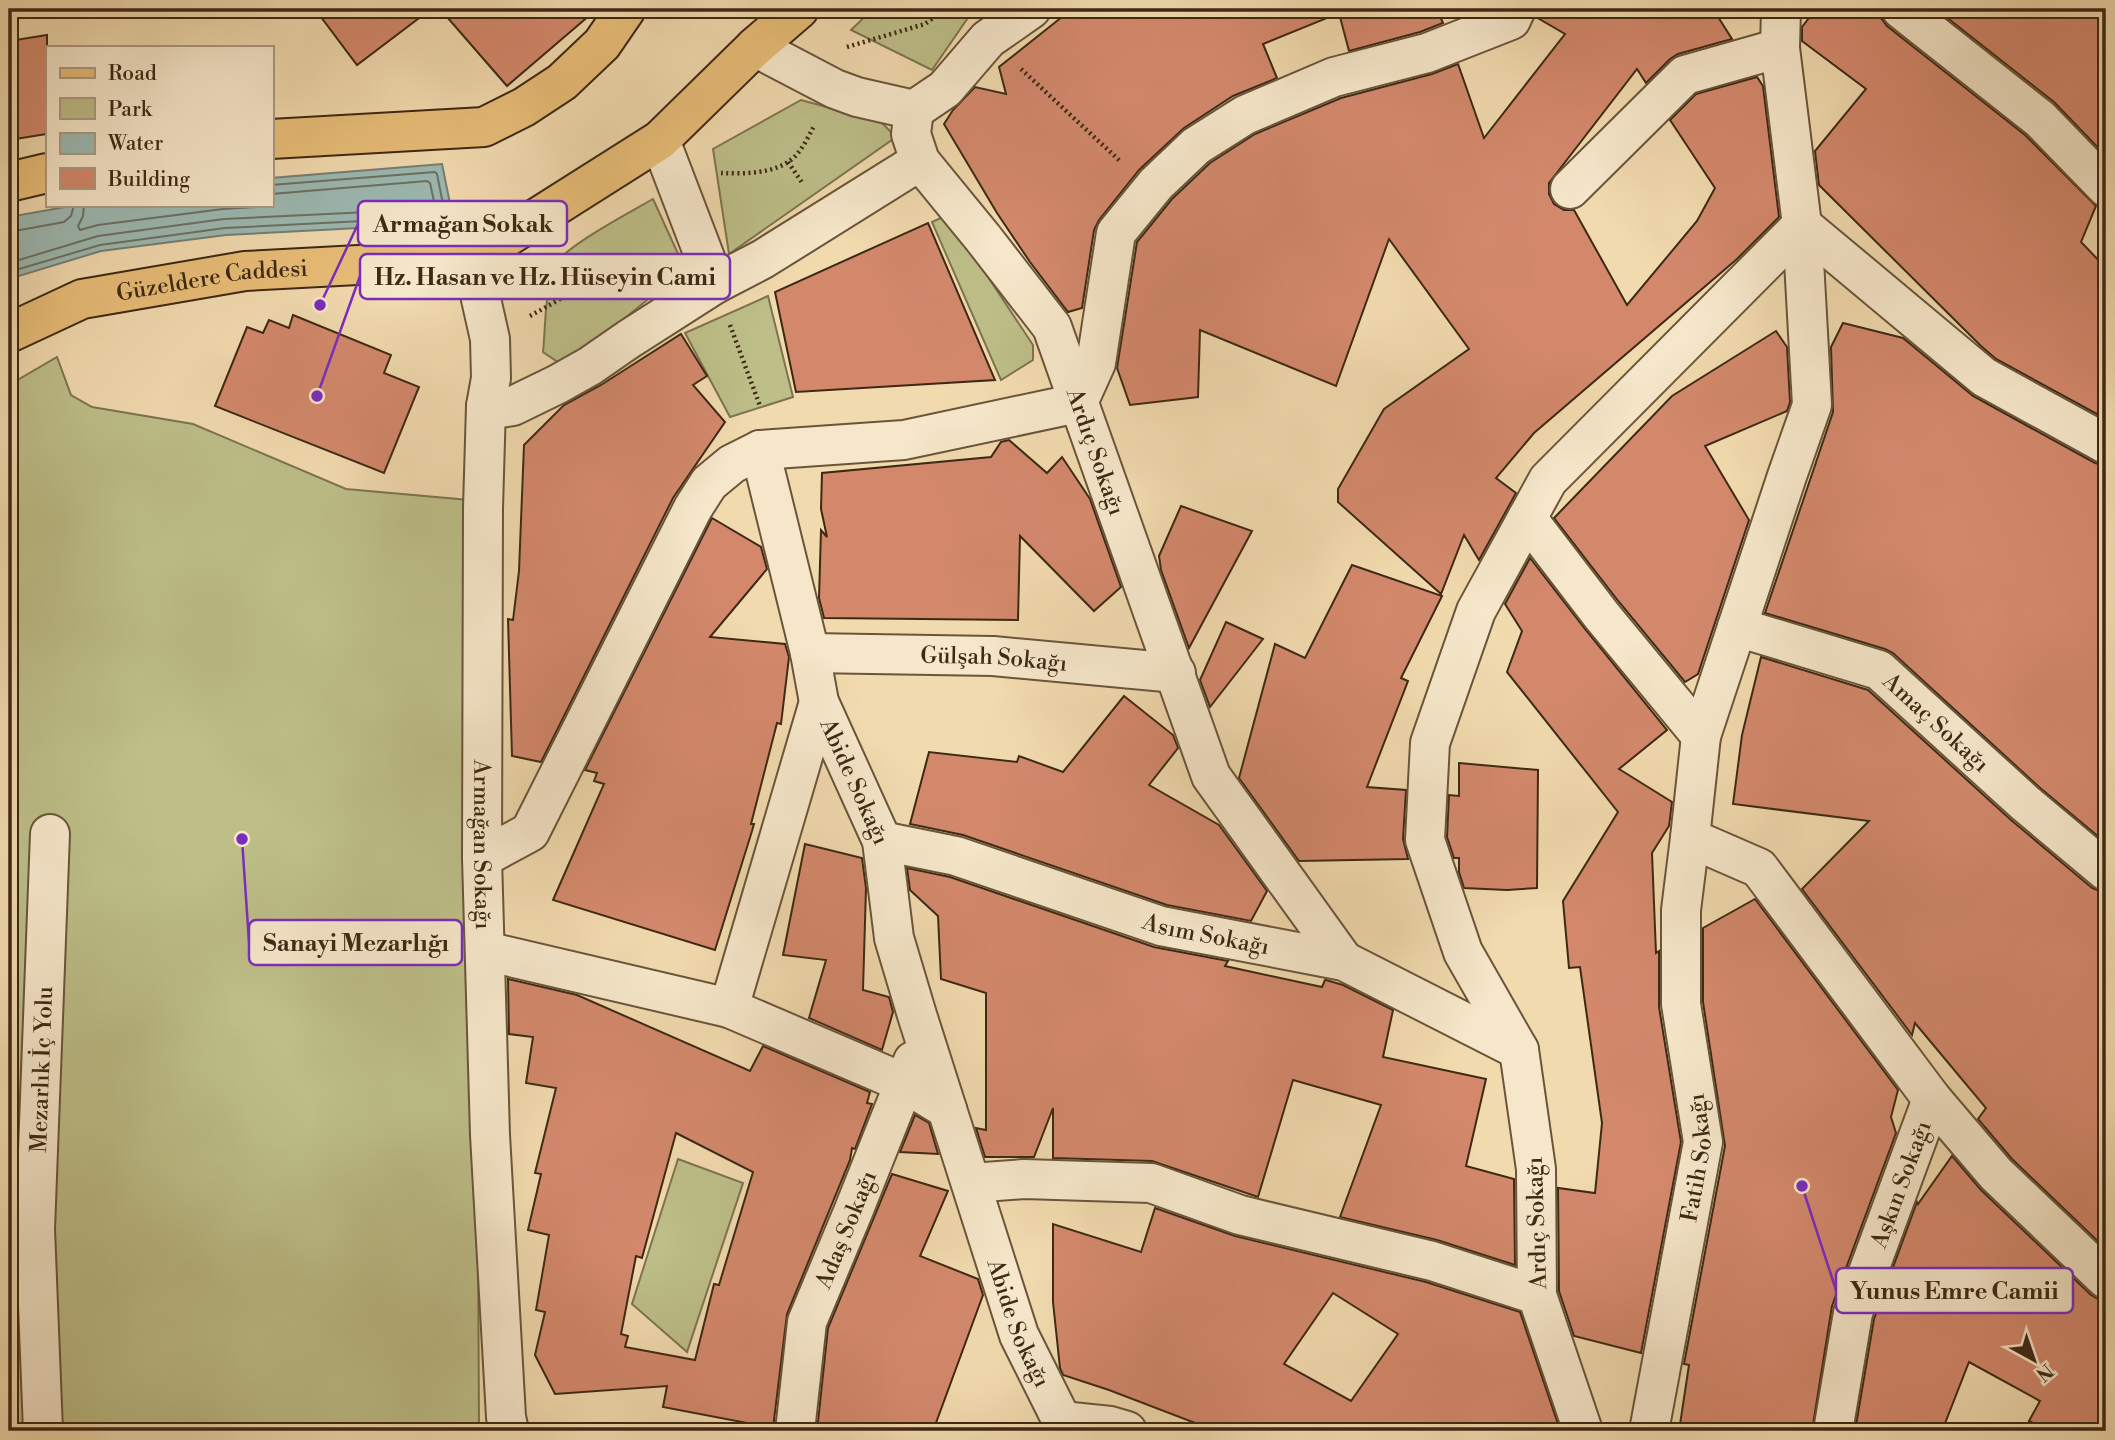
<svg xmlns="http://www.w3.org/2000/svg" width="2115" height="1440" font-family="'Libre Bodoni',serif">
<rect width="100%" height="100%" fill="#f1daae"/>
<filter id="stains"><feTurbulence type="fractalNoise" baseFrequency=".00286" numOctaves="4"/><feColorMatrix values="0 0 0 0 .2 0 0 0 0 .09 0 0 0 0 .02 0 0 0 .5 -.17"/></filter>
<radialGradient id="worn" r=".72"><stop offset=".6" stop-color="#630" stop-opacity="0"/><stop offset="1" stop-color="#630" stop-opacity=".3"/></radialGradient>
<g fill="#bdbe88" stroke="#7d744e" stroke-width="2">
<path d="M873 9H974L932 70 851 30Z"/>
<path d="M801 100 881 122 896 137 729 254 713 149Z"/>
<path d="M653 199 685 269 565 367 543 352C546 325 544 284 558 261 570 244 632 211 653 199Z"/>
<path d="M947 215 1033 345V360L1001 380 932 222Z"/>
<path d="M768 296 793 397 730 417 685 333Z"/>
<path d="M57 357 71 395 92 407 193 424 346 489 469 500 477 1038 479 1431H9V385Z"/>
<path d="M678 1159 743 1183 687 1352 632 1304Z"/>
</g>
<path fill="#9cb9b2" stroke="#767f73" stroke-width="2" d="M442 164 454 223 226 235 101 251 9 279V217L76 205H271V178Z"/>
<g fill="none" stroke-linecap="round" stroke-linejoin="round">
<g stroke="#6c7163" stroke-width="2">
<path d="M84 205 83 216 78 226 80 230 98 225 223 209 257 207 260 205"/>
<path d="M9 232 64 222 71 216 74 205"/>
<path d="M9 263 98 236 224 219 431 209 435 206 430 183 427 181 271 194"/>
<path d="M9 272 100 245 225 228 442 217 445 214 437 174 435 172 271 185"/>
</g>
</g>
<g fill="#d3886c" stroke="#3d2914" stroke-width="2" fill-rule="evenodd">
<path d="M315 9H431L357 65Z"/>
<path d="M440 9H597L507 86Z"/>
<path d="M1072 9H1437L1443 23 1420 32 1349 51 1339 13 1263 44 1277 78 1233 96 1184 128 1139 170 1099 220 1094 230 1082 308 1068 312 1030 262 997 213 944 124 953 110 975 87 1006 94 999 67Z"/>
<path d="M1538 9H1713L1732 39 1678 54 1670 59 1646 83 1637 69 1549 183V194L1554 204 1564 210H1574L1627 305 1697 221 1715 188 1670 120 1696 94 1757 77 1763 86 1779 217 1737 259 1534 433 1496 478 1516 493 1479 560 1464 535 1441 594 1338 502V489L1384 409 1469 349 1389 239 1336 386 1200 330 1198 397 1130 405 1117 368 1137 242 1172 199 1210 163 1255 134 1341 98 1432 74 1458 64 1484 138 1565 34 1536 17Z"/>
<path d="M1816 9H1880L1881 18 1887 26 2025 135 2096 206 2081 242 2106 268V419L1996 359 1981 346 1819 185 1815 151 1866 89 1802 41V27Z"/>
<path d="M1936 9H2106V156L2054 102Z"/>
<path d="M47 35V134L9 140V41Z"/>
<path d="M928 223 995 380 796 392 775 292Z"/>
<path d="M293 315 391 355 384 373 419 387 384 473 215 406 247 327 263 333 269 320 289 328Z"/>
<path d="M1843 323 1903 338 1973 396 2095 463 2106 466V843L2039 787 1893 653 1885 649 1765 613 1833 412 1831 347Z"/>
<path d="M1776 331 1787 347 1790 402 1787 411 1705 446 1749 520 1698 674 1685 682 1619 602 1554 518 1672 396Z"/>
<path d="M681 334 707 376 693 385 725 422 673 498 541 762 512 756 508 619 513 620 519 571 524 445 564 405 601 385Z"/>
<path d="M1009 440 1047 473 1062 457 1090 499 1121 587 1094 611 1020 536 1018 620 824 618 819 598 821 530 827 537 821 509 822 473 991 457 1001 442Z"/>
<path d="M1181 506 1252 531 1189 648 1161 570 1159 556Z"/>
<path d="M712 518 761 547 767 569 710 637 785 644 789 657 781 724 777 723 751 824H754L752 831 715 950 553 900 604 784 594 781 597 773 585 770Z"/>
<path d="M1530 558 1585 629 1667 730 1619 769 1672 802 1669 826 1652 853 1656 953 1659 951V1007L1681 1142 1641 1353 1574 1336 1559 1291 1558 1188 1595 1193 1602 1123 1580 967 1569 968 1563 901 1618 812 1507 672 1522 631 1505 604Z"/>
<path d="M1352 565 1442 596 1401 678 1408 681 1367 787 1406 790 1403 839 1408 859 1299 861 1239 778 1275 644 1305 658Z"/>
<path d="M1226 622 1263 639 1210 707 1200 680Z"/>
<path d="M1761 657 1868 690 2011 820 2092 888 2102 892H2106V1249L2012 1159 1978 1119 1986 1108 1915 1023 1912 1035 1802 889 1869 821 1733 804 1742 735Z"/>
<path d="M1124 696 1173 735 1178 748 1149 785 1219 825 1267 891 1251 921 1167 905 963 835 910 824 929 752 1017 762 1019 756 1063 772Z"/>
<path d="M1459 763 1538 770 1537 888 1507 890 1464 888 1459 872V858H1454L1447 837 1449 795 1459 796Z"/>
<path d="M805 844 862 858 866 888 863 990 889 997 893 1012 882 1050 809 1018 826 960 783 955Z"/>
<path d="M907 868 950 877 1154 947 1228 961 1225 966 1322 987 1325 980H1326L1343 985 1393 1010 1383 1057 1486 1079 1466 1166 1514 1179 1515 1265 1437 1240 1340 1217 1381 1105 1293 1080 1258 1197 1152 1161 1053 1158V1108L1034 1157H985L976 1128 986 1130V993L941 979 938 916 910 890Z"/>
<path d="M1755 899 1898 1090 1891 1117 1896 1133 1832 1306 1812 1431H1679L1689 1365 1684 1364 1725 1146 1703 1002V928Z"/>
<path d="M508 979 577 995 750 1071 763 1046 870 1092 867 1103 872 1104 855 1149 852 1148 850 1160 787 1314 773 1428 663 1407 667 1386 555 1394 535 1355 545 1312 536 1310 549 1235 528 1230 541 1174 535 1173 556 1088 526 1083 533 1037 509 1034ZM676 1133 753 1172 719 1285 714 1284 695 1360 625 1347 628 1336 621 1334 636 1256 642 1258Z"/>
<path d="M915 1115 929 1123 938 1154 900 1152Z"/>
<path d="M1952 1156 1981 1190 2091 1295 2100 1300H2106V1431H2050L2029 1421 2040 1401 1969 1362 1942 1431H1855L1874 1319 1917 1202 1918 1204Z"/>
<path d="M892 1174 948 1191 920 1256 978 1279 983 1295 933 1431H817L828 1328Z"/>
<path d="M1155 1208 1235 1236 1426 1282 1520 1312 1558 1424 1544 1431H1216L1109 1390 1063 1375 1060 1368 1053 1302V1224L1141 1252ZM1333 1293 1398 1334 1351 1401 1284 1364Z"/>
</g>
<g fill="none" stroke-linecap="round" stroke-linejoin="round">
<defs>
<g id="minor">
<path d="M1781 9 1780 48 1802 225 1812 405 1787 476 1701 736 1690 838 1759 868 1932 1099 1996 1174 2106 1279"/>
<path d="M1901 9 2040 119 2106 187"/>
<path d="M755 47 835 89 857 97 914 110"/>
<path id="s1" d="M914 110 911 134 920 161 983 238 1052 327 1211 776 1344 961"/>
<path d="M914 110 945 89 988 39 1031 9"/>
<path d="M660 140 715 284"/>
<path d="M1570 189 1685 75 1780 48"/>
<path id="s2" d="M472 259 490 339 491 378 486 406 483 508 482 858 490 1135 506 1417 509 1431"/>
<path d="M486 406 500 408 513 406 558 384 590 366 629 339 715 284 763 259 920 161"/>
<path id="s3" d="M760 450 810 653 819 702 882 841 894 938 917 1015 1019 1335 1062 1421 1064 1431"/>
<path d="M1527 518 1602 616 1701 736"/>
<path id="s4" d="M1737 627 1879 670 2025 803 2106 871"/>
<path id="s5" d="M810 653 993 656 1176 673"/>
<path id="s6" d="M882 841 956 856 1161 926 1344 961 1519 1050"/>
<path d="M482 858 530 832 693 508 709 483 732 464 760 450 904 440 1078 403 1096 363 1116 233 1156 184 1196 146 1245 115 1334 77 1427 53 1511 20 1516 9"/>
<path d="M485 951 729 1008 904 1083 947 1109"/>
<path d="M729 1008 819 702"/>
<path d="M971 1183 1024 1179 1151 1183 1240 1215 1432 1261 1537 1295"/>
<path d="M1062 1421 1110 1426 1127 1431"/>
<path id="s7" d="M43 1431 35 1229 50 834"/>
<path id="s8" d="M795 1431 807 1322 853 1212 913 1061"/>
<path d="M1583 1431 1537 1295 1536 1169 1519 1050 1463 952 1425 840 1430 743 1476 611 1548 480 1802 225 1984 377 2106 444"/>
<path id="s9" d="M1649 1431 1703 1142 1681 1004V910L1690 838"/>
<path id="s10" d="M1833 1431 1853 1313 1932 1099"/>
</g>
<g id="major">
<path d="M271 139 484 127 524 107 562 82 602 44 626 9"/>
<path d="M9 182 47 173"/>
<path id="s11" d="M9 333 82 299 245 271 472 259 660 140 755 47 799 9"/>
</g>
</defs>
<use href="#minor" stroke="#6a553a" stroke-width="42"/>
<use href="#major" stroke="#3d2914" stroke-width="42"/>
<g stroke="#3d2914" stroke-width="4.5" stroke-dasharray="2 3.5" stroke-linecap="butt">
<path d="M847 47 925 24 945 9"/>
<path d="M1021 69 1120 161"/>
<path d="M788 162 803 184"/>
<path d="M721 173C743 174 774 174 792 159 802 151 808 137 814 126"/>
<path d="M530 316 592 281H604L619 294"/>
<path d="M730 325 760 406"/>
</g>
<use href="#minor" stroke="#f6e7ca" stroke-width="38"/>
<use href="#major" stroke="#e8bd77" stroke-width="38"/>
</g>
<g text-anchor="middle" stroke-width="5" stroke-linejoin="round" paint-order="stroke">
<g font-size="23" fill="#3d2914" stroke="#f6e7ca">
<text dy="8" stroke="none"><textPath href="#s11" startOffset="212">Güzeldere Caddesi</textPath></text>
<text dy="8" stroke="none"><textPath href="#s1" startOffset="397">Ardıç Sokağı</textPath></text>
<text dy="8" stroke="none"><textPath href="#s5" startOffset="184">Gülşah Sokağı</textPath></text>
<text dy="8" stroke="none"><textPath href="#s4" startOffset="226">Amaç Sokağı</textPath></text>
<text dy="8" stroke="none"><textPath href="#s3" startOffset="346">Abide Sokağı</textPath></text>
<text dy="8" stroke="none"><textPath href="#s2" startOffset="588">Armağan Sokağı</textPath></text>
<text dy="8" stroke="none"><textPath href="#s6" startOffset="338">Asım Sokağı</textPath></text>
<text dy="8" stroke="none"><textPath href="#s7" startOffset="362">Mezarlık İç Yolu</textPath></text>
<text dy="8" stroke="none"><textPath href="#s9" startOffset="278">Fatih Sokağı</textPath></text>
<text dy="8" stroke="none"><textPath href="#s10" startOffset="257">Aşkın Sokağı</textPath></text>
<text transform="translate(1536 1223) rotate(-92)" y="8">Ardıç Sokağı</text>
<text dy="8" stroke="none"><textPath href="#s8" startOffset="210">Adaş Sokağı</textPath></text>
<text dy="8" stroke="none"><textPath href="#s3" startOffset="914">Abide Sokağı</textPath></text>
</g>
</g>
<path fill="none" stroke="#7b2cbf" stroke-width="2.5" d="M320 305L358 224M317 396L360 276M242 839L249 942M1802 1186L1836 1290"/>
<g fill="#7b2cbf" stroke="#f6e7ca" stroke-width="2.5">
<circle cx="320" cy="305" r="7"/>
<circle cx="317" cy="396" r="7"/>
<circle cx="242" cy="839" r="7"/>
<circle cx="1802" cy="1186" r="7"/>
</g>
<g fill="#f6e7ca" stroke="#7b2cbf" stroke-width="2.5">
<rect x="358" y="201" width="209" height="45" rx="7"/>
<rect x="360" y="254" width="370" height="45" rx="7"/>
<rect x="249" y="920" width="213" height="45" rx="7"/>
<rect x="1836" y="1268" width="237" height="45" rx="7"/>
</g>
<g font-size="24" text-anchor="middle" font-weight="bold" fill="#3d2914">
<text x="463" y="232">Armağan Sokak</text>
<text x="545" y="285">Hz. Hasan ve Hz. Hüseyin Cami</text>
<text x="356" y="951">Sanayi Mezarlığı</text>
<text x="1954" y="1299">Yunus Emre Camii</text>
</g>
<rect width="2115" height="1440" fill="none" stroke="#f1daae" stroke-width="35"/>
<rect x="10" y="10" width="2094" height="1419" fill="none" stroke="#3d2914" stroke-width="3.5"/>
<rect x="18" y="18" width="2080" height="1405" fill="none" stroke="#3d2914" stroke-width="2"/>
<rect x="46" y="46" width="228" height="161" fill="#f6e7ca" stroke="#ac9b81" stroke-width="2"/>
<rect x="60" y="68" width="35" height="10" fill="#e8bd77" stroke="#ac9b81" stroke-width="2"/>
<text x="108" y="80" font-size="21" fill="#3d2914">Road</text>
<rect x="60" y="98" width="35" height="21" fill="#bdbe88" stroke="#ac9b81" stroke-width="2"/>
<text x="108" y="116" font-size="21" fill="#3d2914">Park</text>
<rect x="60" y="133" width="35" height="21" fill="#9cb9b2" stroke="#ac9b81" stroke-width="2"/>
<text x="108" y="150" font-size="21" fill="#3d2914">Water</text>
<rect x="60" y="168" width="35" height="21" fill="#d3886c" stroke="#ac9b81" stroke-width="2"/>
<text x="108" y="186" font-size="21" fill="#3d2914">Building</text>
<g transform="translate(2034 1360) rotate(140)" stroke="#f6e7ca" stroke-width="5" paint-order="stroke">
<path d="M0-5L12 26L0 18L-12 26Z" fill="#3d2914"/>
<text y="-10" font-size="19" font-weight="bold" text-anchor="middle" fill="#3d2914">N</text>
</g>
<rect width="100%" height="100%" filter="url(#stains)"/>
<rect width="100%" height="100%" fill="url(#worn)"/>
</svg>
